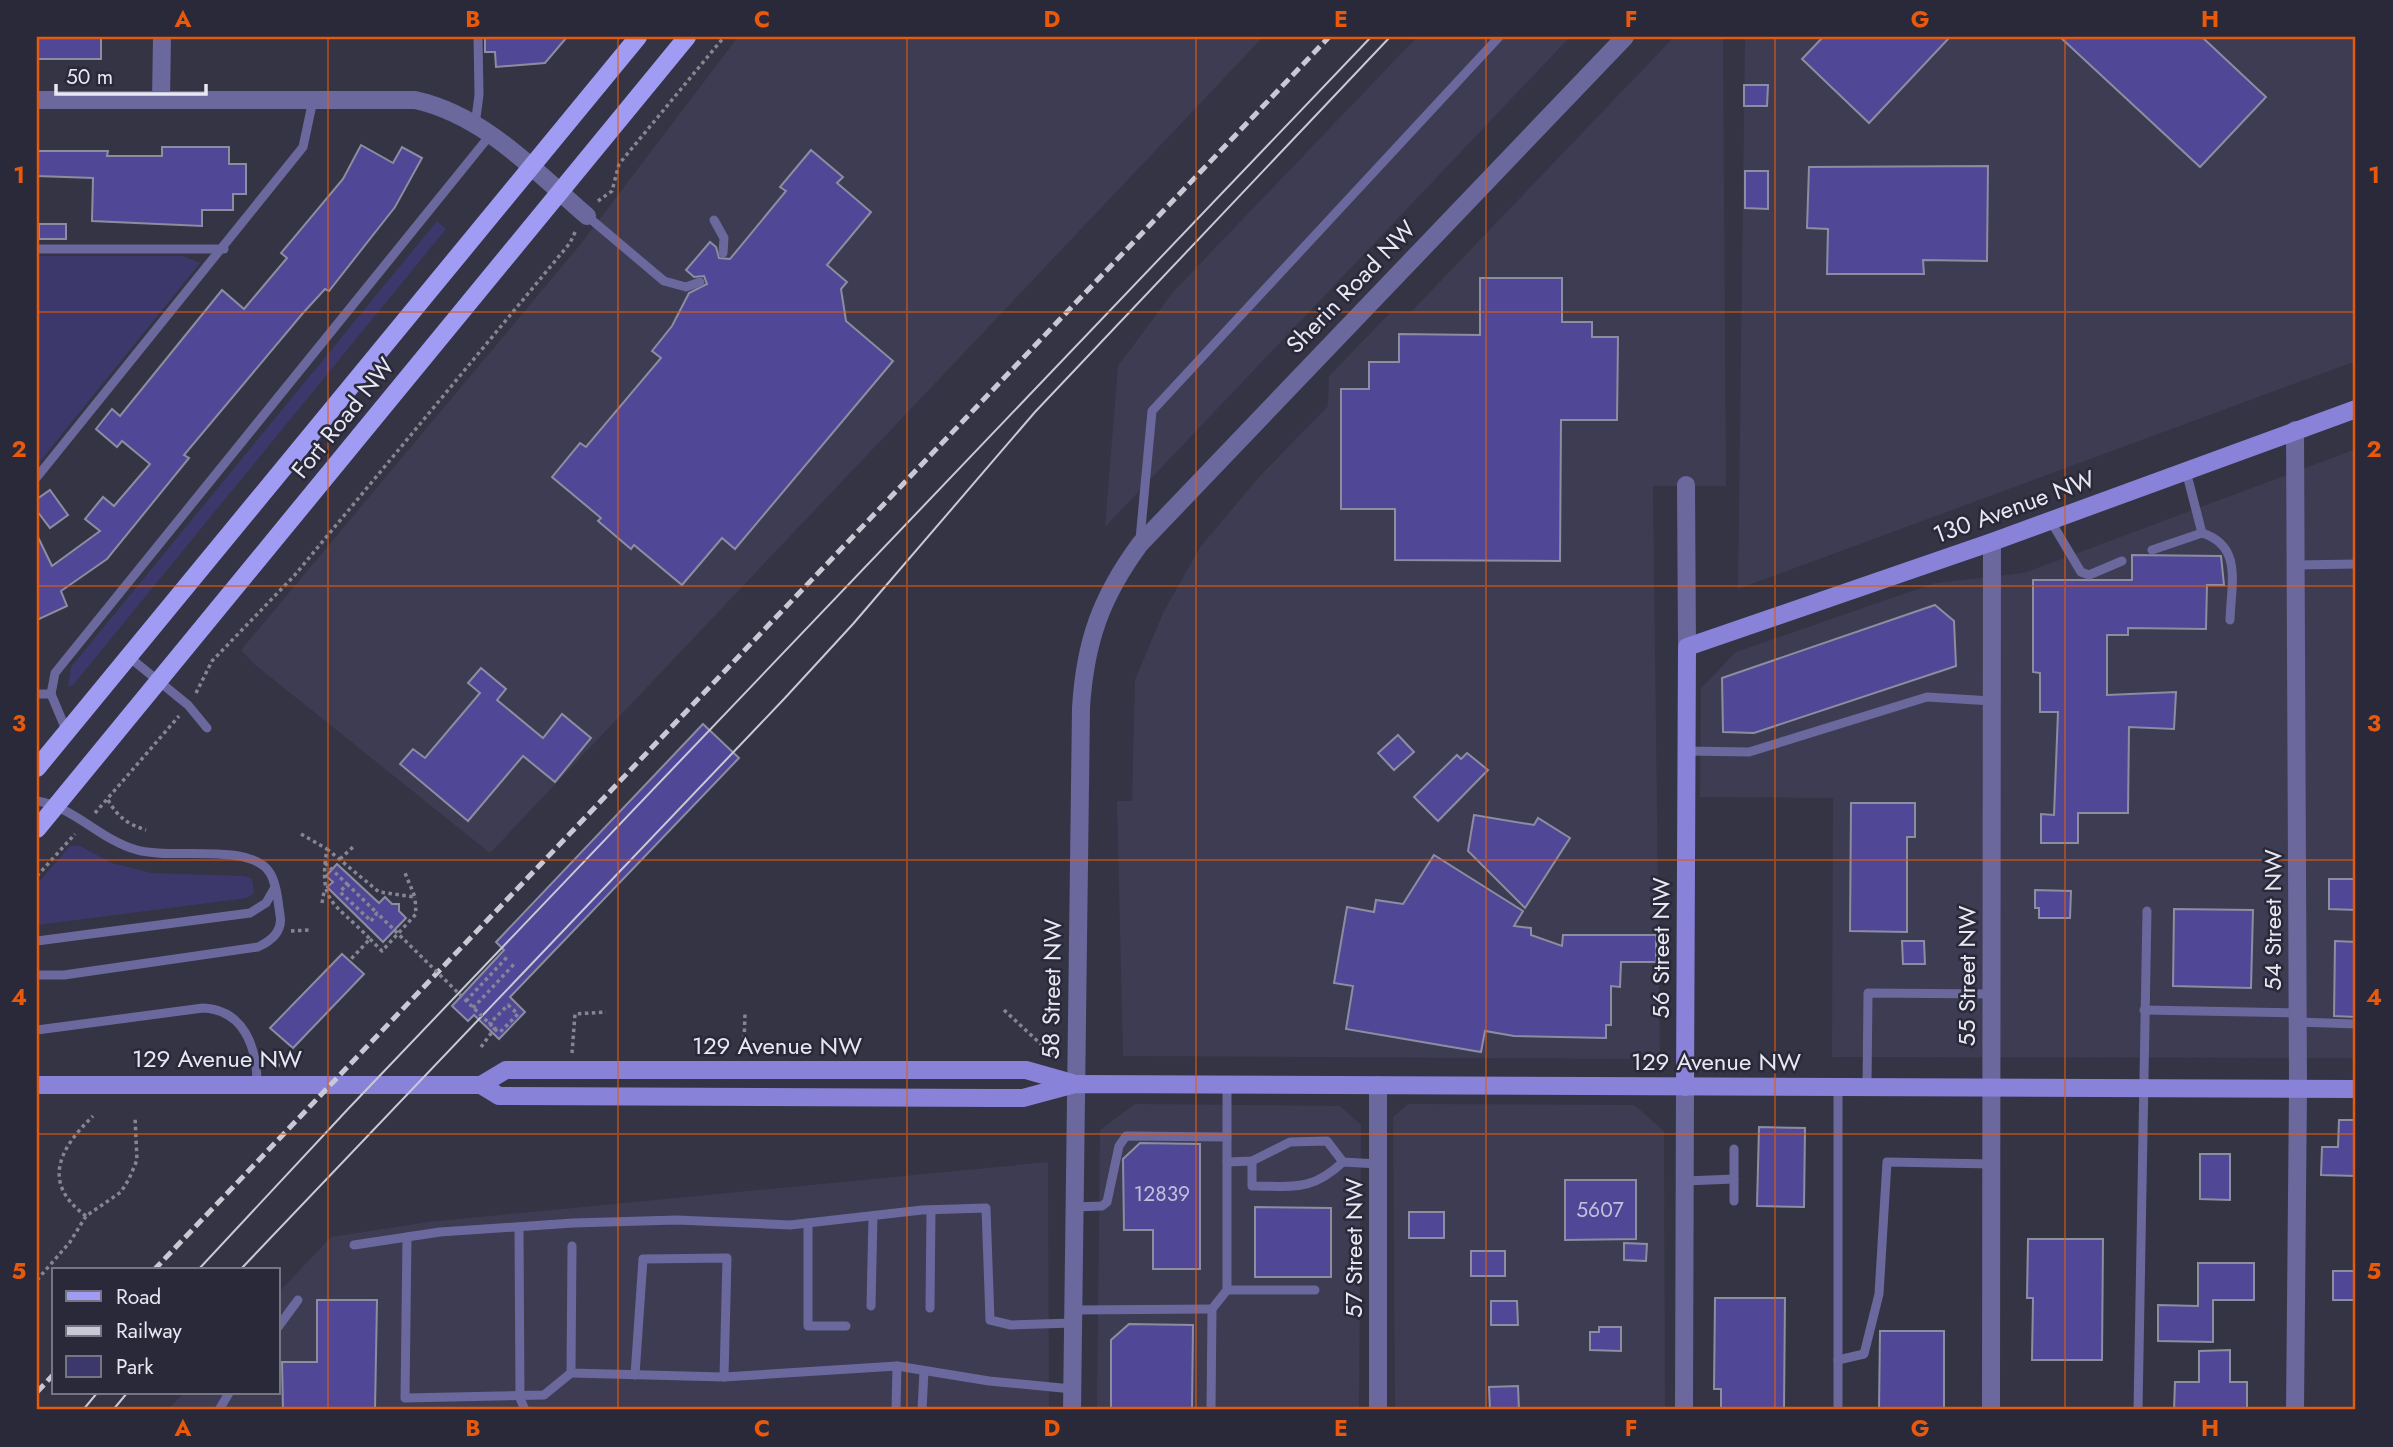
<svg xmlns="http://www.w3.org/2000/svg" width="2393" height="1447" font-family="Jost,sans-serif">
<rect width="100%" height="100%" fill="#343444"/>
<g fill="#3d3c53">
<path d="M738 37H1263L490 853 254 664 241 650 580 245Z"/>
<path d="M1417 37H1570L1105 527 1118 366 1173 292Z"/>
<path d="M1674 37H1723L1726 486H1653L1660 1059 1123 1056 1117 801H1132L1135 680 1164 611 1201 546 1260 476 1328 406 1329 376 1390 313 1411 312Z"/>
<path d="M1745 37H2356V361L1738 589Z"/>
<path d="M2356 449V1058L1832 1057 1833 798 1700 797 1701 688 1736 652 1935 583 2024 573Z"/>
<path d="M1135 1104 1340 1106 1361 1125 1359 1410H1097L1100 1130Z"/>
<path d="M1408 1104 1634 1105 1664 1131 1665 1410H1395L1393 1117Z"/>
<path d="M1048 1162 1049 1410H167L184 1393H278V1293L331 1237 428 1222Z"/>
</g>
<g fill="#3c386c">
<path d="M437 221 446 229 73 685 68 687 71 667Z"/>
<path d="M37 256H183L200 263 37 465Z"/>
<path d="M70 846H80L112 863 151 873 245 876 252 879 254 893 247 898 37 925V884Z"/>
</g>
<g fill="#504897" stroke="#8d8da0" stroke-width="2">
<rect x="37" y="37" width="64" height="22"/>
<path d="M485 37H567L545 63 496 67 495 52H485Z"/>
<path d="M1823 37H1950L1869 123 1802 59Z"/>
<path d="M2060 37H2202L2266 97 2200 167Z"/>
<path d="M1744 85H1768L1767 106H1744Z"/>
<path d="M361 145 393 163 402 147 422 158 395 207 329 291 325 289 303 313 184 455 189 458 107 559 61 591 67 606 37 620V535L52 566 100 531 85 519 103 497 114 506 150 464 122 441 117 447 96 429 112 409 120 416 222 290 244 309 287 258 281 253 343 179Z"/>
<path d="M162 147H229V164H246V194H233V210H202V226L92 221 93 178 37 176V151H108L107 156H162Z"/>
<path d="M811 150 843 177 837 183 871 212 827 265 847 282 841 289 846 321 893 361 735 549 722 538 682 585 634 545 631 549 598 521 601 518 552 477 580 443 586 447 661 358 652 351 672 326 689 293 707 284 704 276 694 277 686 270 710 242 716 247 719 258 730 259 786 191 780 187Z"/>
<path d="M1988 166 1987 261 1923 260 1924 274H1827L1828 229 1807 228 1809 167Z"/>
<path d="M1745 171H1768V209L1745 208Z"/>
<rect x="39" y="224" width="27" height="15"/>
<path d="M1480 278H1562V322H1592V337H1618L1617 420H1561L1560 561 1395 560V509H1341V389H1369V362H1399V334L1480 335Z"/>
<path d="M50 490 68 515 50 528 37 511V499Z"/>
<path d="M2132 555 2221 556 2224 585H2207L2206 629 2128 628V635H2107V695L2176 692 2174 729 2129 727 2128 813H2078V843H2041V814L2054 815 2058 712H2040V673L2033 672V580H2132Z"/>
<path d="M1935 605 1954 621 1956 666 1754 733 1723 732 1722 678Z"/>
<path d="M481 668 506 689 497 700 543 738 562 714 591 738 555 782 523 756 468 821 400 764 413 749 425 758 480 693 468 683Z"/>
<path d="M703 724 739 758 510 997 525 1012 499 1039 474 1015 468 1021 452 1006 504 950 496 942Z"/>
<path d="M1398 735 1414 752 1394 770 1378 753Z"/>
<path d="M1467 753 1488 770 1438 821 1414 797 1457 755 1461 759Z"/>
<path d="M1851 803H1915V837H1907V932L1850 931Z"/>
<path d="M1474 815 1534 825 1538 818 1570 838 1525 908 1468 851Z"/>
<path d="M1434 855 1523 911 1514 926 1531 928V935L1562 946 1563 935H1656V962H1621L1620 987 1611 986V1025H1606V1038L1514 1036 1485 1031 1481 1052 1346 1029 1353 986 1334 983 1347 907 1374 912 1376 900 1403 904Z"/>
<path d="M337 864 379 903 385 897 392 904H399V911L406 918 383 942 327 887 333 882 326 876Z"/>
<path d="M2329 879H2356V910L2329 909Z"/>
<path d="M2035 890 2071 891 2070 918H2039V908H2035Z"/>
<path d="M2174 909 2253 910 2251 988 2173 986Z"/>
<path d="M1902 941H1924L1925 964H1903Z"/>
<path d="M2335 941 2356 942V1017L2334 1016Z"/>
<path d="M342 954 364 974 293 1048 270 1028Z"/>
<path d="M2339 1120H2356V1176L2321 1175 2322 1147H2338Z"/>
<path d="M1759 1127 1805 1128 1804 1207 1757 1206Z"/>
<path d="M1140 1143 1200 1144V1269H1153V1230H1124L1123 1159Z"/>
<path d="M2200 1154H2230V1200L2200 1199Z"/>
<path d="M1565 1180H1636V1239L1565 1240Z"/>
<path d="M1255 1207 1331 1208V1277H1255Z"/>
<rect x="1409" y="1212" width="35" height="26"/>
<path d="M2028 1239H2103L2102 1360H2032L2033 1298H2027Z"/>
<path d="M1624 1243 1647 1244 1646 1261 1624 1260Z"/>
<rect x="1471" y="1251" width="34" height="25"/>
<path d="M2198 1263H2254V1300H2213V1342L2158 1341V1305L2198 1306Z"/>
<rect x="2333" y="1271" width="23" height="29"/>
<path d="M1715 1298H1785L1784 1410H1721V1389H1714Z"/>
<path d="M317 1300H377L375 1410H283L282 1362H317Z"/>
<path d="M1491 1301H1517L1518 1325H1491Z"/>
<path d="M1129 1324 1193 1325 1192 1410H1111V1340Z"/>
<path d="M1599 1327H1621V1351L1590 1350V1332H1599Z"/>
<path d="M1880 1331H1944V1410H1879Z"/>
<path d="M2230 1350V1382H2247V1410H2174L2175 1382H2199V1351Z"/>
<path d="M1518 1386 1519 1410H1490L1489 1387Z"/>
</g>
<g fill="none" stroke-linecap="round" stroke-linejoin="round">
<g stroke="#858593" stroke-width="3.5" stroke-dasharray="3.5 3.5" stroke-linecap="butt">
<path d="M598 201 612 191 619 164 724 37"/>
<path d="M196 693 212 661 294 576 570 243 576 230"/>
<path d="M108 800C118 817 127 824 146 830"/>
<path d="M95 813 179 716"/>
<path d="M301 834 327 849C318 905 334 901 370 939L351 959"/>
<path d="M327 849 379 892 415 897 405 873"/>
<path d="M340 859 353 847"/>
<path d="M325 863 347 884 340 892 371 921"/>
<path d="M37 876 75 834"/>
<path d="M347 884 377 913"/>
<path d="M322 903 324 892"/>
<path d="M291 931 309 930"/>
<path d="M370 939 382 951 416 914 415 897"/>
<path d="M466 1001 509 955"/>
<path d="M473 1008 516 962"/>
<path d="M1004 1010 1058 1060"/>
<path d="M481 1047 495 1028 490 1023 508 1005 518 1014 499 1033"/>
<path d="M738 1051 744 1043 745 1014"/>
<path d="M572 1053 575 1014 606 1012"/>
<path d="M278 1067 279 1055"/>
<path d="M86 1216C41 1183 59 1149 93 1116"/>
<path d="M37 1280 70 1242 86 1216 121 1192 129 1179 137 1160 135 1117"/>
</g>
<g stroke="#6a689d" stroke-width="9">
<path d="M475 125 479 95 478 37"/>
<path d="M587 216 664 281 686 287 700 282"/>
<path d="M714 220 724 238 723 253"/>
<path d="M37 249H224"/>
<path d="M37 477 303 147 313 100"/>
<path d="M2050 520 2081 572 2089 575 2122 561"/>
<path d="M2202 533C2243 546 2231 584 2230 620"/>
<path d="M1140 539 1152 411 1499 37"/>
<path d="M2152 550 2202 533 2186 471"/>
<path d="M2296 565 2356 564"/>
<path d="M129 657 188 705 207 728"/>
<path d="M37 694H51"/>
<path d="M67 732 51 694 55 673 491 134"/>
<path d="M1686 751 1749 752 1927 697 1992 701"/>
<path d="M37 801C75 807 100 840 137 850 171 860 252 842 270 873 277 885 278 902 280 915 283 931 271 941 258 947L64 975H37"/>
<path d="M37 941 250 913 266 903 274 889"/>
<path d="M2144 1010 2298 1013"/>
<path d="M2298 1022 2356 1024"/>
<path d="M37 1030 203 1008C244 1010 257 1047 257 1084"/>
<path d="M1838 1087V1410"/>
<path d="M1867 1087 1868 993 1992 994"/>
<path d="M1734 1149V1201"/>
<path d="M1252 1161V1186C1293 1186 1311 1192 1343 1162"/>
<path d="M1227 1162 1252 1161 1290 1142 1327 1141 1343 1162 1378 1164"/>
<path d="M1685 1181 1734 1179"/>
<path d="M1074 1207 1102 1206 1107 1202 1119 1146 1126 1136 1227 1137"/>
<path d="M808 1223V1326H846"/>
<path d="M519 1227 520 1398 525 1410"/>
<path d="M407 1237 405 1398 544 1395 571 1373"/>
<path d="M354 1245 440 1232 573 1223 677 1220 790 1225 922 1210 986 1208 990 1320 1011 1325 1073 1323"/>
<path d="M572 1246 571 1373 724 1377 897 1366 989 1381 1072 1389"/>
<path d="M1227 1290H1315"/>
<path d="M871 1306 873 1216"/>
<path d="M930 1308 931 1210"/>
<path d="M1073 1310 1212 1309"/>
<path d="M278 1327 298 1300"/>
<path d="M1838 1360 1864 1354 1879 1294 1887 1162 1992 1164"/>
<path d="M635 1375 643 1259 727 1258 724 1377"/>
<path d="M219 1410 229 1393"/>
<path d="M896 1410 897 1366"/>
<path d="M922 1410 924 1371"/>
<path d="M1211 1410 1212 1309 1227 1290V1085"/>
<path d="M2138 1410 2147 911"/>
</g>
<g stroke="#6a689d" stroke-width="18">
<path d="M37 100H415C484 115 535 171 587 216"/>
<path d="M161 100 162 37"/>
<path d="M1686 485 1687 647"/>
<path d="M1378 1085V1410"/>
<path d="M1072 1410 1081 708C1085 642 1101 597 1140 544L1625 37"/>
<path d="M1684 1410 1685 1087"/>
<path d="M1991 1410 1992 542"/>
<path d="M2295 1410 2298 1089 2295 430"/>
</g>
<g stroke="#8882d8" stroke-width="18">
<path d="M37 1085H481L506 1070H1026L1072 1083"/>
<path d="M481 1085 499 1096 994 1098H1023L1075 1084 2356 1089"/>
<path d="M1685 1087 1687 647 1992 542 2356 409"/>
</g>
<g stroke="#a09bf3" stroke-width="18">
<path d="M37 768 638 37"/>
<path d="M37 829 687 37"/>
</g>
<g stroke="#c9c9d5" stroke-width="2">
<path d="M198 1270 348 1109 1371 37"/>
<path d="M240 1270 784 699 853 624 1035 412 1390 37"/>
<path d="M83 1410 97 1393"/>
<path d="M113 1410 127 1393"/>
</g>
<g stroke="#c9c9d5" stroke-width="5" stroke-dasharray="10 5" stroke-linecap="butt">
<path d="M154 1270 1329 37"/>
<path d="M37 1392 54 1374"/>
</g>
<path stroke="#858593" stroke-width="3.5" stroke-dasharray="3.5 3.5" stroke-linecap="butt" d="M371 921 377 913 499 1033"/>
</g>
<path fill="none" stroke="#e8590c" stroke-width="2" stroke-opacity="0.55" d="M328 37V1410M618 37V1410M907 37V1410M1196 37V1410M1486 37V1410M1775 37V1410M2065 37V1410M37 312H2356M37 586H2356M37 860H2356M37 1134H2356"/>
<g text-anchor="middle" stroke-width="5" stroke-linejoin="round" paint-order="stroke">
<g font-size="21" fill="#c2c0dc">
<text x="1162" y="1201">12839</text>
<text x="1600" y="1217">5607</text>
</g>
<g font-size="24" fill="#e8e8f3" stroke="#2a2939">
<text transform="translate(1351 287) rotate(-46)" y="8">Sherin Road NW</text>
<text transform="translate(343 418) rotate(-51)" y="8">Fort Road NW</text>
<text transform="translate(2014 507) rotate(-20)" y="8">130 Avenue NW</text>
<text transform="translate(2273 920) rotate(-90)" y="8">54 Street NW</text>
<text transform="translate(1661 948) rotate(-90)" y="8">56 Street NW</text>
<text transform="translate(1967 976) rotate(-90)" y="8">55 Street NW</text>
<text transform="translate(1052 989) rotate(-89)" y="8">58 Street NW</text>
<text x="777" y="1054">129 Avenue NW</text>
<text x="217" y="1067">129 Avenue NW</text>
<text x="1716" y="1070">129 Avenue NW</text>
<text transform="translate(1354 1248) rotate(-90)" y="8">57 Street NW</text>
</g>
</g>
<rect width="2393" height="1447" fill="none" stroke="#2a2939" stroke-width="77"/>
<rect x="52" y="1268" width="228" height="126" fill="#2a2939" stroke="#767583" stroke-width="2"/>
<rect x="66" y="1291" width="35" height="10" fill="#a09bf3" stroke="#767583" stroke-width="2"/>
<text x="116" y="1304" font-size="21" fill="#e8e8f3">Road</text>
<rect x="66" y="1326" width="35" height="10" fill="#c9c9d5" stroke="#767583" stroke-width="2"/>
<text x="116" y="1338" font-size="21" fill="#e8e8f3">Railway</text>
<rect x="66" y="1356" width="35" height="21" fill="#3c386c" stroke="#767583" stroke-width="2"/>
<text x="116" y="1374" font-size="21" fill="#e8e8f3">Park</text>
<path d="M56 84v10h150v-10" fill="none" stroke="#e8e8f3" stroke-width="3.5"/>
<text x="66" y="84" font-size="21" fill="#e8e8f3" stroke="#2a2939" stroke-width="5" paint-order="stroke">50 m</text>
<rect x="38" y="38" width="2316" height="1370" fill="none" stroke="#e8590c" stroke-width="2.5"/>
<g font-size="23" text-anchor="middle" font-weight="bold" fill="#e8590c">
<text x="183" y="27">A</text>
<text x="473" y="27">B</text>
<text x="762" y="27">C</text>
<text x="1052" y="27">D</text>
<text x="1341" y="27">E</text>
<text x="1631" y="27">F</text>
<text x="1920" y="27">G</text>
<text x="2210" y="27">H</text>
<text x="19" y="183">1</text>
<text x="2374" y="183">1</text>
<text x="19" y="457">2</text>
<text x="2374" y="457">2</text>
<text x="19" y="731">3</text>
<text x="2374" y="731">3</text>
<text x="19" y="1005">4</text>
<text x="2374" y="1005">4</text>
<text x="19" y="1279">5</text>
<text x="2374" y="1279">5</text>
<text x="183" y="1436">A</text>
<text x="473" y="1436">B</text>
<text x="762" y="1436">C</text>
<text x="1052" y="1436">D</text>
<text x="1341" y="1436">E</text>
<text x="1631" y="1436">F</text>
<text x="1920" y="1436">G</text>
<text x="2210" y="1436">H</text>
</g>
</svg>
